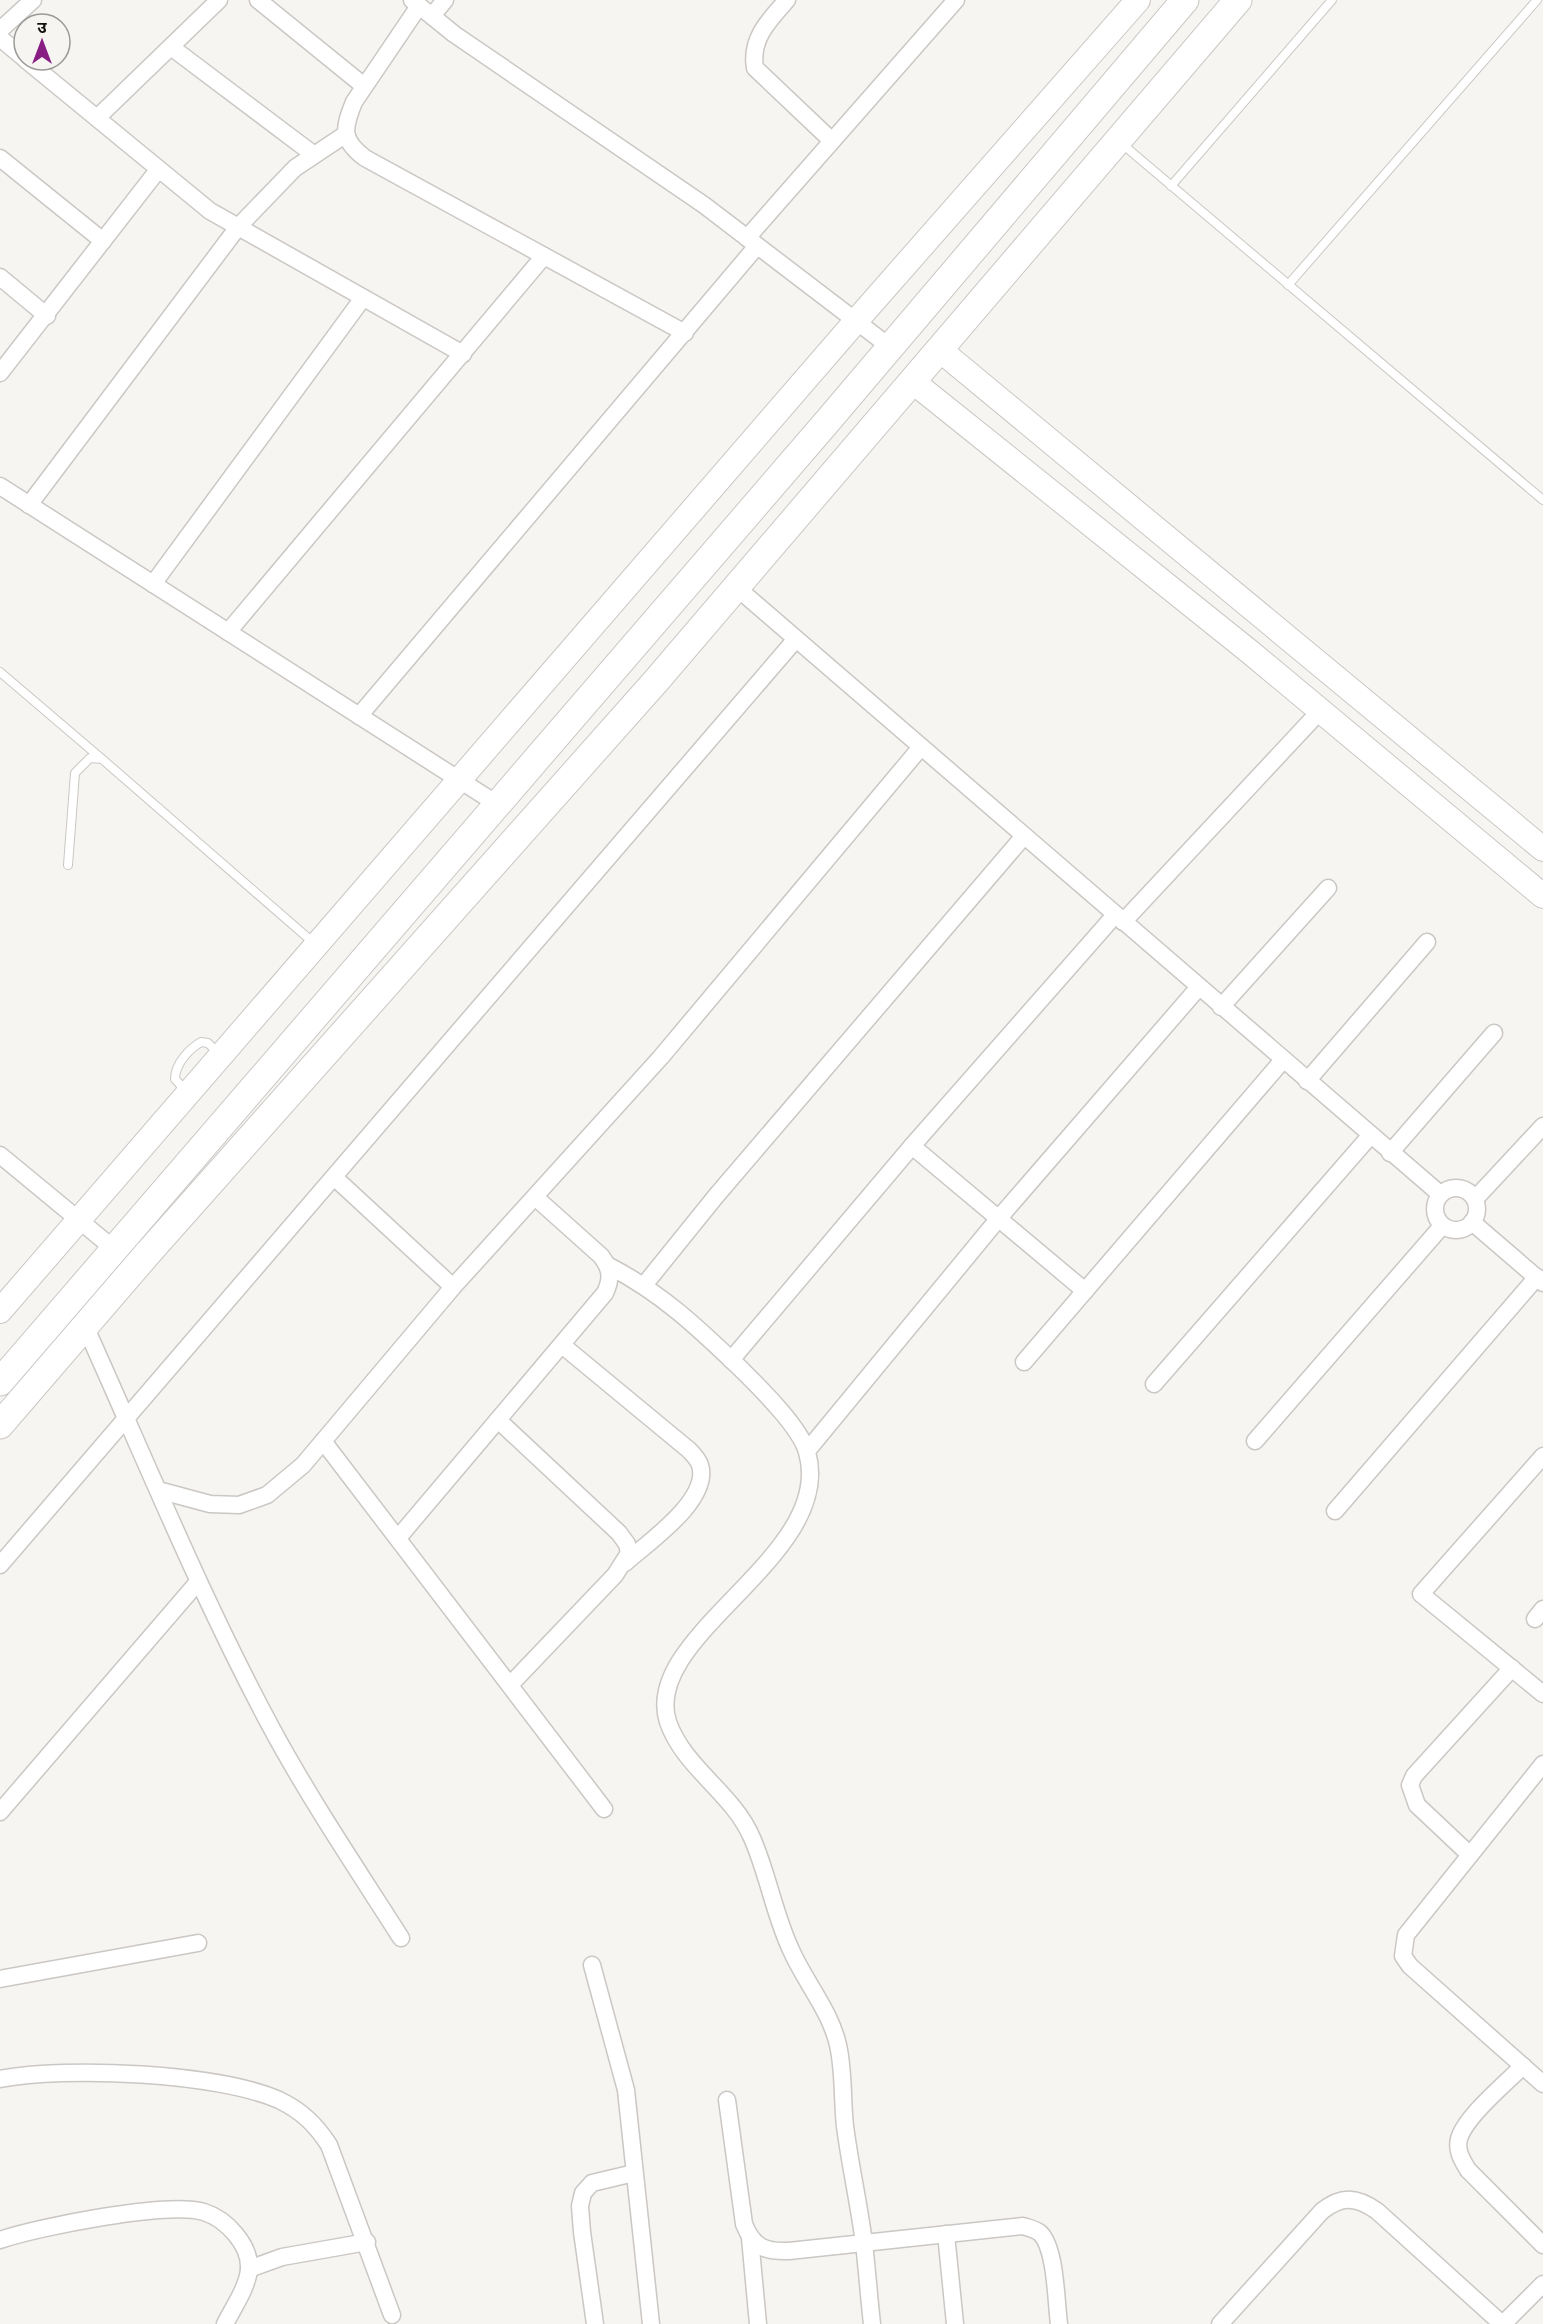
<svg xmlns="http://www.w3.org/2000/svg" width="1543" height="2324" font-family="'PT Sans Narrow','Noto Sans Devanagari',sans-serif">
<rect width="100%" height="100%" fill="#f7f5f1"/>
<g fill="none" stroke-linecap="round" stroke-linejoin="round">
<defs>
<g id="lane">
<path d="M1121 143 1543 500"/>
<path d="M1171 186 1332 0"/>
<path d="M1288 285 1537 0"/>
<path d="M0 672 102 759"/>
<path d="M68 865 75 773 90 758 102 759 315 944"/>
<path d="M186 1091 175 1079C175 1064 189 1049 201 1042L208 1043 220 1055"/>
</g>
<g id="street">
<path d="M258 0 364 86"/>
<path d="M412 0 454 34 704 205 890 347"/>
<path d="M787 0C769 20 750 39 755 68L832 141"/>
<path d="M419 6 354 102C343 129 341 140 365 158L685 333"/>
<path d="M432 16 445 0"/>
<path d="M0 30 33 0"/>
<path d="M0 38 24 58"/>
<path d="M171 47 313 154"/>
<path d="M26 60 210 211 463 354"/>
<path d="M97 118 219 0"/>
<path d="M0 158 103 241"/>
<path d="M747 238 956 0"/>
<path d="M0 277 47 316"/>
<path d="M0 373 158 170"/>
<path d="M0 486 497 804"/>
<path d="M29 505 238 227 295 168 346 134"/>
<path d="M153 584 363 298"/>
<path d="M736 587 1440 1194"/>
<path d="M228 632 544 256"/>
<path d="M359 716 757 246"/>
<path d="M1123 922 1320 711"/>
<path d="M1221 1007 1328 888"/>
<path d="M1307 1081 1427 942"/>
<path d="M912 1146 1085 1291"/>
<path d="M1390 1153 1494 1033"/>
<path d="M0 1155 114 1249"/>
<path d="M334 1177 453 1287"/>
<circle cx="1456" cy="1209" r="21"/>
<path d="M1475 1199 1543 1126"/>
<path d="M1472 1222 1543 1283"/>
<path d="M609 1266C663 1294 698 1328 741 1369 760 1388 800 1427 807 1452 837 1556 640 1635 668 1722 684 1768 733 1793 752 1838 768 1874 774 1914 791 1950 805 1982 830 2010 838 2045 844 2071 842 2099 845 2126 850 2165 859 2204 864 2243 867 2270 869 2297 872 2324"/>
<path d="M645 1284 716 1196 1024 836"/>
<path d="M85 1326C146 1461 202 1599 272 1729 311 1801 357 1869 401 1938"/>
<path d="M562 1345 689 1450C693 1454 698 1459 700 1465 711 1500 647 1543 625 1563"/>
<path d="M731 1360 912 1146 1115 915"/>
<path d="M1024 1362 1283 1060"/>
<path d="M1154 1384 1370 1136"/>
<path d="M498 1420 619 1533 627 1544 629 1553 615 1575 510 1685"/>
<path d="M323 1441 604 1809"/>
<path d="M1255 1441 1442 1226"/>
<path d="M807 1451 999 1218 1199 987"/>
<path d="M1543 1456 1421 1594 1543 1694"/>
<path d="M158 1490 210 1504 239 1505 267 1495 303 1465 453 1287 661 1057 921 747"/>
<path d="M1335 1511 1537 1277"/>
<path d="M398 1538 605 1293C612 1278 611 1269 601 1256L535 1197"/>
<path d="M0 1565 796 639"/>
<path d="M1535 1619 1543 1609"/>
<path d="M1543 1764 1406 1935 1403 1956 1410 1966 1543 2084"/>
<path d="M0 1812 198 1582"/>
<path d="M1469 1854 1417 1805 1410 1785 1414 1776 1512 1668"/>
<path d="M592 1965 626 2090 651 2324"/>
<path d="M0 1979 198 1943"/>
<path d="M1523 2066C1506 2083 1465 2117 1459 2139 1456 2151 1462 2160 1468 2170L1543 2245"/>
<path d="M0 2079C66 2066 218 2073 279 2100 302 2111 316 2125 329 2145L392 2315"/>
<path d="M727 2100 744 2224C753 2247 765 2252 789 2251L1023 2226C1029 2228 1035 2229 1040 2233 1056 2248 1056 2302 1059 2324"/>
<path d="M946 2234 955 2324"/>
<path d="M750 2238 758 2324"/>
<path d="M0 2240C38 2227 168 2201 204 2212 226 2219 251 2245 249 2270 247 2288 233 2308 225 2324"/>
<path d="M249 2269 282 2257 367 2242"/>
<path d="M595 2324 582 2232 580 2206 583 2193 592 2183 634 2173"/>
<path d="M1220 2324 1322 2211C1342 2195 1357 2197 1377 2211L1502 2324"/>
<path d="M1503 2324 1543 2284"/>
</g>
<g id="secondary">
<path d="M940 350 1543 849"/>
<path d="M912 381 1250 652 1543 896"/>
<path d="M0 1311 856 321 1138 0"/>
</g>
<g id="primary">
<path d="M0 1382 826 423 1185 0"/>
<path d="M0 1425 148 1253 656 681 1238 0"/>
</g>
</defs>
<use href="#lane" stroke="#cac7c4" stroke-width="10"/>
<use href="#street" stroke="#cac7c4" stroke-width="19"/>
<use href="#secondary" stroke="#cac7c4" stroke-width="26"/>
<use href="#primary" stroke="#cac7c4" stroke-width="29"/>
<use href="#lane" stroke="#fff" stroke-width="8"/>
<use href="#street" stroke="#fff" stroke-width="16"/>
<use href="#secondary" stroke="#fff" stroke-width="24"/>
<use href="#primary" stroke="#fff" stroke-width="27"/>
</g>
<g transform="translate(42 42)"><circle r="28" fill="#f7f5f1" stroke="#9b9997" stroke-width="1.5"/>
<path d="M0-4.5L10 22L0 15L-10 22Z" fill="#881e84"/>
<text y="-9" font-size="16" font-weight="bold" text-anchor="middle" fill="#11100f">उ</text>
</g>
</svg>
